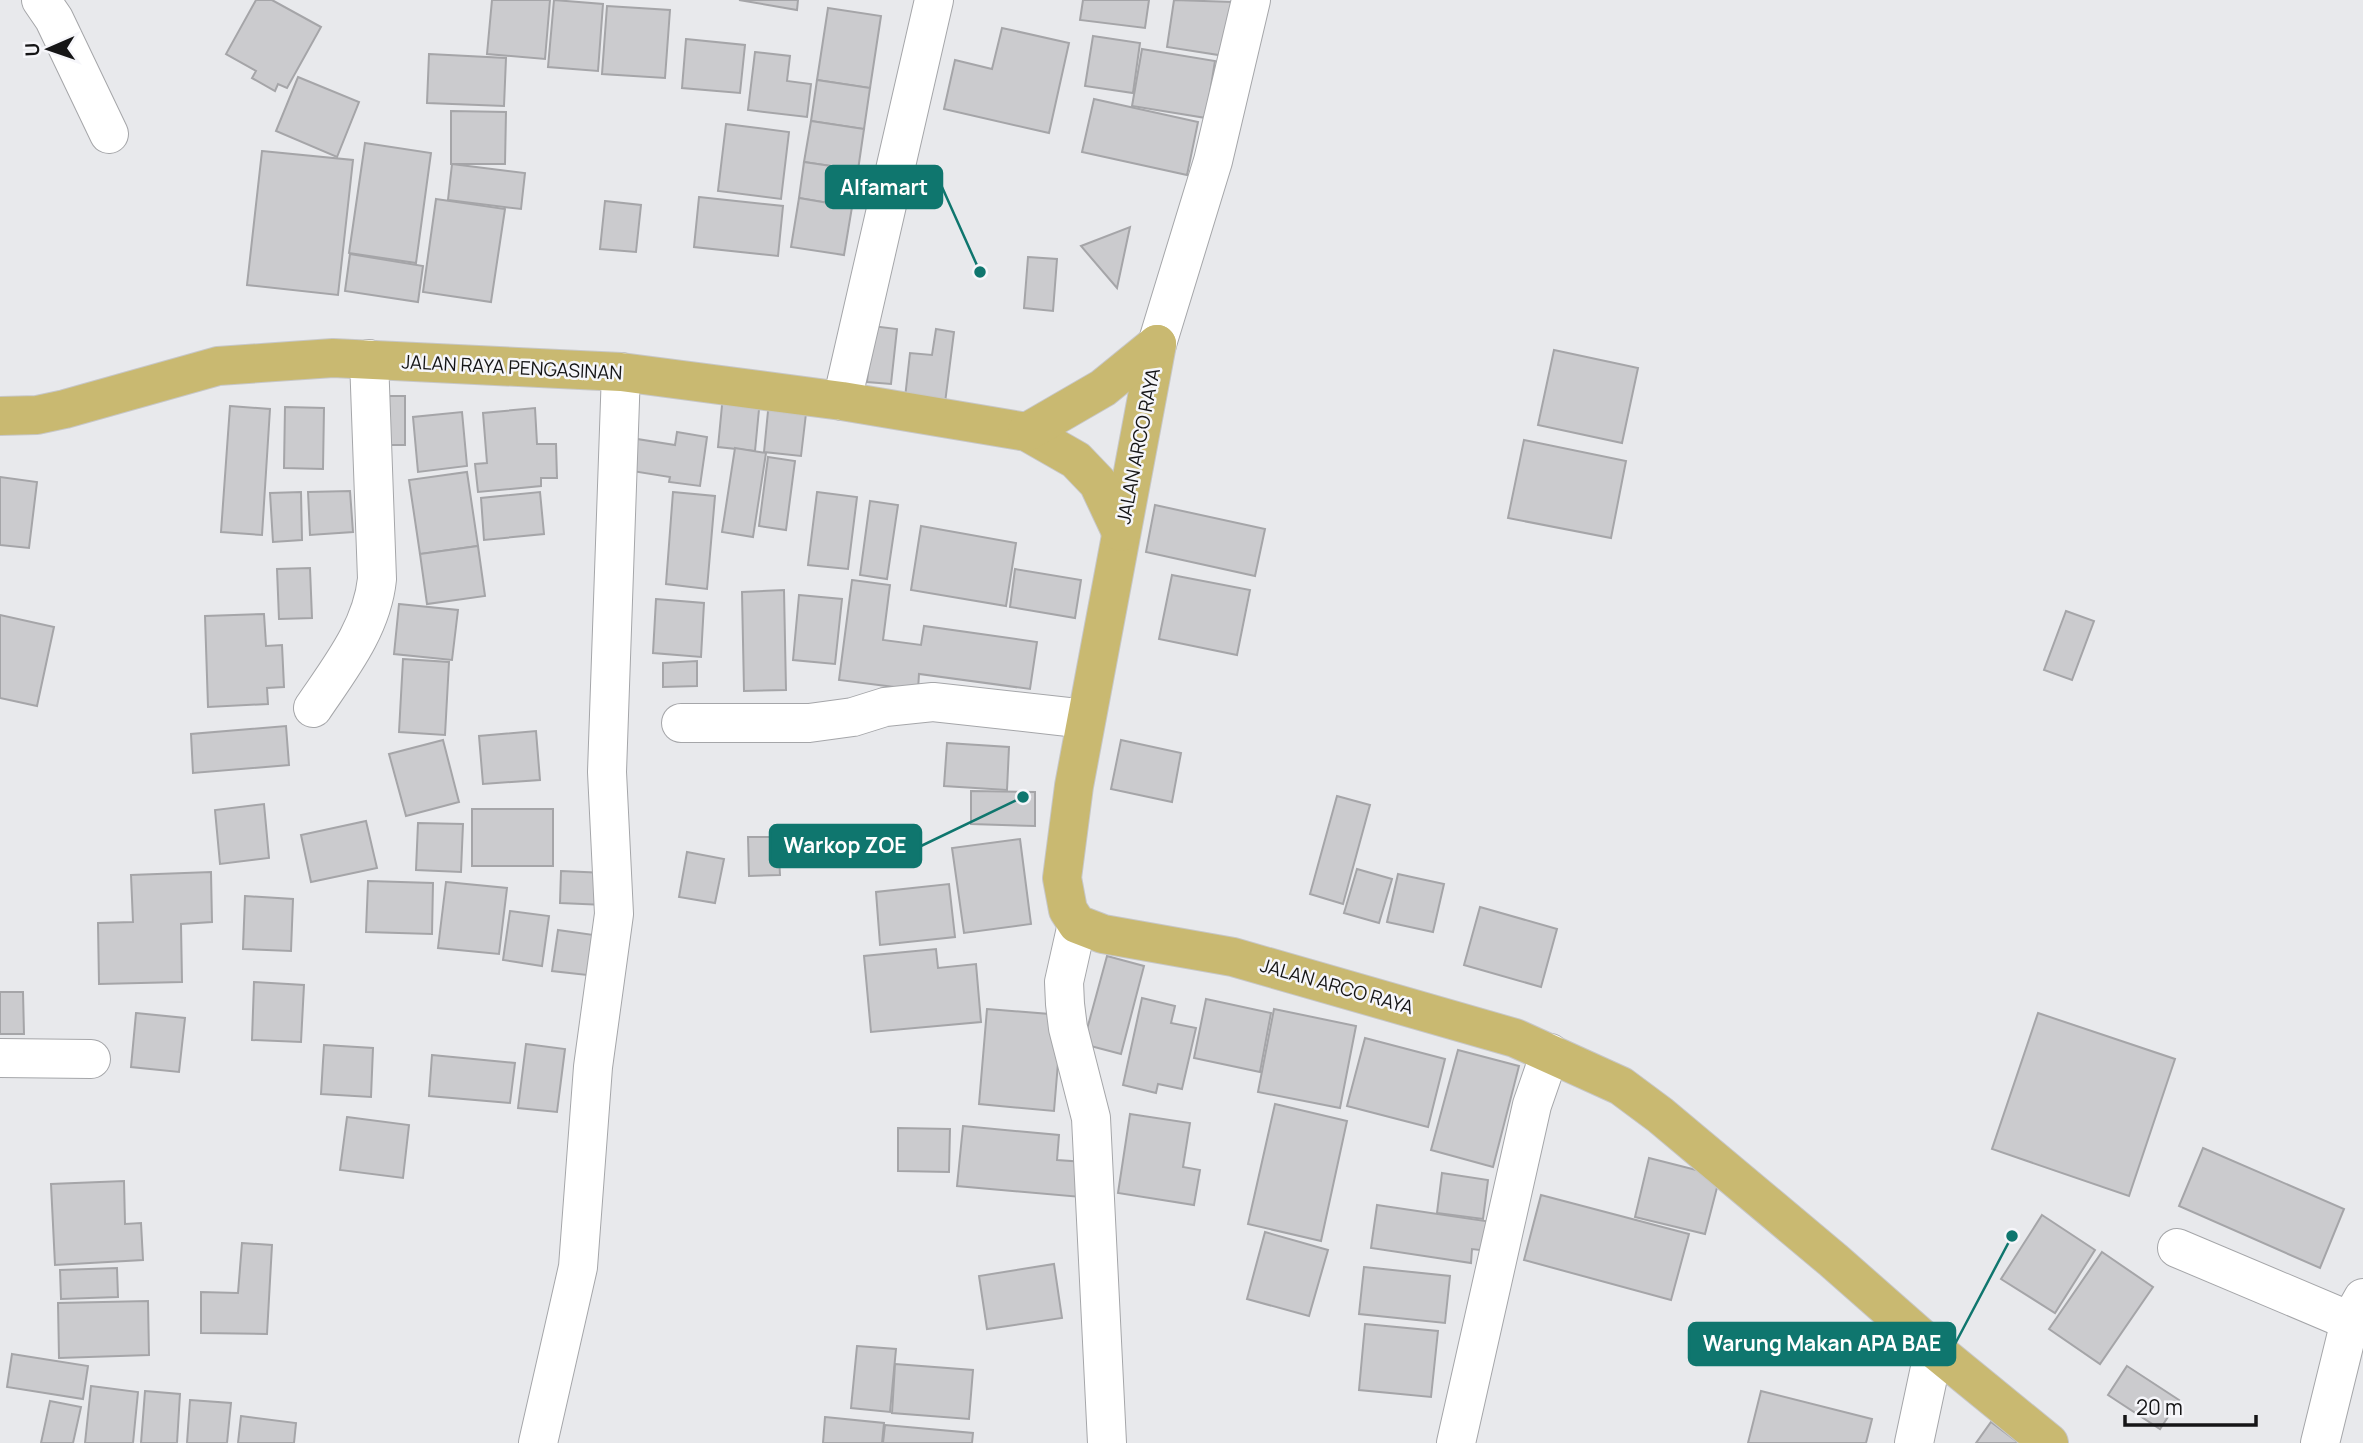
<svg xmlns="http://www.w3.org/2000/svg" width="2363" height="1443" font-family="Manrope,sans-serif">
<rect width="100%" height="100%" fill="#e8e9ec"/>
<g fill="#cbcbce" stroke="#a5a5a8" stroke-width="2">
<path d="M256 0H272L321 27 287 88 278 84 275 91 252 78 256 71 226 54Z"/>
<path d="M492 0H550L545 59 487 54Z"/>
<path d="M554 0 603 4 598 71 548 67Z"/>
<path d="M739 0H798L797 10Z"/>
<path d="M1083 0H1149L1145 28 1080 20Z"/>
<path d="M1174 0 1233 2 1225 56 1167 47Z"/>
<path d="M607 6 670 10 665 78 602 74Z"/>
<path d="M828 8 881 16 870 88 817 80Z"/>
<path d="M1002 28 1069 43 1049 133 944 109 955 60 992 69Z"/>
<path d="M1093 36 1140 43 1133 93 1085 86Z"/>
<path d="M686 39 745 45 740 93 682 88Z"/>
<path d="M1142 49 1215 61 1206 118 1132 106Z"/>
<path d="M755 52 790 56 787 81 811 84 807 117 748 110Z"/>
<path d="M429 54 506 58 504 106 427 103Z"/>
<path d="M298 77 359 102 337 157 276 131Z"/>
<path d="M817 80 870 88 864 129 811 121Z"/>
<path d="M1094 99 1198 122 1187 175 1082 152Z"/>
<path d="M451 111 506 112 505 164H451Z"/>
<path d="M811 121 864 129 858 170 804 162Z"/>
<path d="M726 124 789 132 781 199 718 191Z"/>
<path d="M365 143 431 153 416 263 349 253Z"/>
<path d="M262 151 353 160 338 295 247 285Z"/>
<path d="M804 162 858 170 852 207 799 198Z"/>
<path d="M452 164 525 173 521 209 448 200Z"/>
<path d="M699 197 783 206 778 256 694 247Z"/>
<path d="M799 198 852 207 844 255 791 247Z"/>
<path d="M436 199 505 209 491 302 423 292Z"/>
<path d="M605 201 641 205 636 252 600 249Z"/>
<path d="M1130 227 1117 288 1081 246Z"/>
<path d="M350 254 423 266 418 302 345 291Z"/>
<path d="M1028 257 1057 259 1053 311 1024 308Z"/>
<path d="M872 326 897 329 891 384 867 382Z"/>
<path d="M936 329 954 332 945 403 905 398 910 353 932 355Z"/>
<path d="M1554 350 1638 368 1622 443 1538 425Z"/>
<path d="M723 395 760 399 755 451 718 447Z"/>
<rect x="381" y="396" width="24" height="49"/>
<path d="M769 401 807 405 801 456 764 452Z"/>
<path d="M230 406 270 409 262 535 221 532Z"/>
<path d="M285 407 324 408 323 469 284 468Z"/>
<path d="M535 408 537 444H556L557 478H541V486L478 492 475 464 487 463 483 413Z"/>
<path d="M462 412 467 466 418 472 413 417Z"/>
<path d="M677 432 707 437 700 486 669 482 670 477 632 471 637 439 675 445Z"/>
<path d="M1524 440 1626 461 1611 538 1508 518Z"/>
<path d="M735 448 766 453 753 537 722 532Z"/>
<path d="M768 457 795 461 786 530 759 526Z"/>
<path d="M467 472 478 546 420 554 409 480Z"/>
<path d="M0 477 37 482 29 548 0 545Z"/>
<path d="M350 491 353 532 310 535 308 492Z"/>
<path d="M301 492 302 540 273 542 270 493Z"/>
<path d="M540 492 544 534 484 540 481 498Z"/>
<path d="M673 492 715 496 707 589 666 584Z"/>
<path d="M817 492 857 497 848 569 808 565Z"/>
<path d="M870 501 898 505 887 579 860 575Z"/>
<path d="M1155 505 1265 529 1255 576 1146 552Z"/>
<path d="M921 526 1016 543 1006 606 911 590Z"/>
<path d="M478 546 485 596 427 604 420 554Z"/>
<path d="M310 568 312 618 279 619 277 569Z"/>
<path d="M1015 569 1081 580 1075 618 1010 607Z"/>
<path d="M1172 575 1250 590 1237 655 1159 639Z"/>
<path d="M852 580 890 585 883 640 921 645 924 626 1037 642 1030 689 919 674 918 690 839 680Z"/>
<path d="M784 590 786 690 744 691 742 592Z"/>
<path d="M799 595 842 599 835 664 793 660Z"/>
<path d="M656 599 704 603 701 657 653 653Z"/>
<path d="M399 604 458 610 452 660 394 654Z"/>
<path d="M2066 611 2094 621 2072 680 2044 670Z"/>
<path d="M264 614 266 646 282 645 284 687 267 688 268 704 208 707 205 616Z"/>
<path d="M0 615 54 627 37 706 0 698Z"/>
<path d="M403 659 449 662 445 735 399 732Z"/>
<path d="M697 661V686L663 687V663Z"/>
<path d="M286 726 289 765 193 773 191 734Z"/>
<path d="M536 731 540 780 483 784 479 736Z"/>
<path d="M443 740 459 802 406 816 389 754Z"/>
<path d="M1121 740 1181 753 1172 802 1111 789Z"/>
<path d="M947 743 1009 747 1007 790 944 786Z"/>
<path d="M971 791 1035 792V826L971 824Z"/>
<path d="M1337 796 1370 805 1343 904 1310 894Z"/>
<path d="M264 804 269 858 220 864 215 810Z"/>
<rect x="472" y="809" width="81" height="57"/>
<path d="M366 821 377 868 311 882 301 835Z"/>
<path d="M418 823 463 824 461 872 416 870Z"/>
<path d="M748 837H778L780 875 749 876Z"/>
<path d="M1020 839 1031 924 964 933 952 848Z"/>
<path d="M687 852 724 859 715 903 679 897Z"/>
<path d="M1357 869 1392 879 1379 923 1344 913Z"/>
<path d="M561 871 606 873 605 905 560 903Z"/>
<path d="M211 872 212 922 181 924 182 982 99 984 98 923 133 922 131 875Z"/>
<path d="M1398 874 1444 884 1433 932 1387 922Z"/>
<path d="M368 881 433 883 432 934 366 932Z"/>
<path d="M446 882 507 888 499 954 438 948Z"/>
<path d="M949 884 955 937 880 945 876 892Z"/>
<path d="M245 896 293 899 291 951 243 949Z"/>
<path d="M1480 907 1557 929 1541 987 1464 965Z"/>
<path d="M510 911 549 916 542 966 503 960Z"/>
<path d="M558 930 601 936 596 976 552 971Z"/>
<path d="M936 949 938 968 976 964 981 1022 871 1032 864 956Z"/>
<path d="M1107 956 1144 966 1121 1054 1083 1044Z"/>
<path d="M254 982 304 985 301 1042 252 1040Z"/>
<path d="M0 992H23L24 1034H0Z"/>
<path d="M1142 998 1175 1006 1171 1023 1196 1028 1182 1089 1158 1084 1156 1093 1123 1085Z"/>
<path d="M1206 999 1271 1013 1260 1072 1194 1058Z"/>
<path d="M987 1009 1062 1015 1054 1111 979 1104Z"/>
<path d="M1274 1009 1356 1026 1340 1108 1258 1092Z"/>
<path d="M136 1013 185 1018 179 1072 131 1067Z"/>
<path d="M2038 1013 2175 1059 2129 1196 1992 1149Z"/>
<path d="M1365 1038 1445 1059 1428 1127 1347 1106Z"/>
<path d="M526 1044 565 1049 557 1112 518 1108Z"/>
<path d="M324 1045 373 1048 371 1097 321 1094Z"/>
<path d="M1458 1050 1519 1066 1493 1167 1431 1150Z"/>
<path d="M432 1055 515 1063 510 1103 429 1096Z"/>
<path d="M1275 1104 1347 1121 1321 1241 1248 1224Z"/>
<path d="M1130 1114 1190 1123 1183 1167 1200 1170 1194 1205 1118 1193Z"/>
<path d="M347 1117 409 1125 403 1178 340 1170Z"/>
<path d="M963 1126 1059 1135 1057 1160 1085 1162 1081 1197 957 1186Z"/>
<path d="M898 1128 950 1129 949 1172 898 1171Z"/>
<path d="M2203 1148 2344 1209 2320 1268 2179 1206Z"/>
<path d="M1649 1158 1720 1176 1705 1234 1635 1217Z"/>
<path d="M1442 1173 1488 1180 1483 1219 1437 1213Z"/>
<path d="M124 1181 125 1224 141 1223 143 1260 55 1265 51 1184Z"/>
<path d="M1541 1195 1689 1234 1671 1300 1524 1260Z"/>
<path d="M1377 1205 1492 1222 1488 1251 1472 1249 1471 1263 1371 1248Z"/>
<path d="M2042 1215 2095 1250 2055 1313 2001 1279Z"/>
<path d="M1265 1232 1328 1250 1309 1316 1247 1299Z"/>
<path d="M242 1243 272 1245 267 1334 201 1333V1292L238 1293Z"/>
<path d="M2102 1252 2153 1287 2100 1364 2049 1329Z"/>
<path d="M1054 1264 1062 1318 987 1329 979 1276Z"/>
<path d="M1364 1267 1450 1276 1445 1323 1359 1314Z"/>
<path d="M117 1268 118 1297 61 1299 60 1270Z"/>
<path d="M148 1301 149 1355 59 1358 58 1303Z"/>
<path d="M1365 1324 1438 1331 1431 1397 1359 1390Z"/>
<path d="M857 1346 896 1349 890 1412 851 1408Z"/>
<path d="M12 1354 88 1366 83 1399 7 1387Z"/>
<path d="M895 1364 973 1370 969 1419 892 1413Z"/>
<path d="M2127 1366 2179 1400 2160 1429 2108 1395Z"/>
<path d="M91 1386 138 1392 133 1443H85Z"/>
<path d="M145 1391 180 1394 177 1443H141Z"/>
<path d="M1761 1391 1872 1419 1866 1443H1748Z"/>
<path d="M190 1400 231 1403 227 1443H187Z"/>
<path d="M50 1401 81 1407 73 1443H41Z"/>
<path d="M241 1416 296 1423 294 1443H238Z"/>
<path d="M825 1417 884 1423 882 1443H823Z"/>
<path d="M1991 1422 2019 1443H1976Z"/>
<path d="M885 1425 973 1433 972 1443H883Z"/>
</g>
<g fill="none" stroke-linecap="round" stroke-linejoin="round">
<defs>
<g id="minor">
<path d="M41 0 54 19 109 134"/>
<path d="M1157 344 1213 161 1251 0"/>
<path d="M842 401 934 0"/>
<path d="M313 708C340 668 372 628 377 579L369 359"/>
<path d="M681 723H809L853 717 885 707 933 702 1086 719"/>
<path d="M1077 924 1064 982 1065 1004 1068 1028 1091 1118 1107 1443"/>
<path d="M0 1058 91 1059"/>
<path d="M2177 1248 2350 1321"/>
<path d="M538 1443 578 1267 593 1067 614 914 607 772 621 372"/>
<path d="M1456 1443 1532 1105 1550 1053"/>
<path d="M1914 1443 1934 1349"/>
<path d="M2320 1443 2350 1321 2363 1298"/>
</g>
<g id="major">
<path d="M1157 344 1074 786 1062 878 1068 910 1077 924 1103 934 1233 957 1515 1038 1621 1086 1660 1115 1833 1260 1934 1349 2049 1443"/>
<path d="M0 416 37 415 65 409 218 366 333 358 621 372 842 401 1027 432 1076 460 1098 483 1121 532"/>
<path d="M1027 432 1103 388 1157 344"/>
</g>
</defs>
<use href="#minor" stroke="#a5a6a9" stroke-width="40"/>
<use href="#major" stroke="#c7c7c7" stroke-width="40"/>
<use href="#minor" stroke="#fff" stroke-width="38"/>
<use href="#major" stroke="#c9b971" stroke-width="38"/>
</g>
<g text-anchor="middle" stroke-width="5" stroke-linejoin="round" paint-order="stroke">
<g font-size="19" fill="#151516" stroke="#f6f6fa">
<text transform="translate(512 367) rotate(3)" y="7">JALAN RAYA PENGASINAN</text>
<text transform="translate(1138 446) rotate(-79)" y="7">JALAN ARCO RAYA</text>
<text transform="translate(1337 986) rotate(16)" y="7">JALAN ARCO RAYA</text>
</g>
</g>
<path fill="none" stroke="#0f766e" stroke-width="2.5" d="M980 272L942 187M1023 797L921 846M2012 1236L1955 1344"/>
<g fill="#0f766e" stroke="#f6f6fa" stroke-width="2.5">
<circle cx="980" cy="272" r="7"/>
<circle cx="1023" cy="797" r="7"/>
<circle cx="2012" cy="1236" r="7"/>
</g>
<g fill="#0f766e" stroke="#0f766e" stroke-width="2.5">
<rect x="826" y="166" width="116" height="42" rx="7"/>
<rect x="770" y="825" width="151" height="42" rx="7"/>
<rect x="1689" y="1323" width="266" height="42" rx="7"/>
</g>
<g font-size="21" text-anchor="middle" font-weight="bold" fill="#fff">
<text x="884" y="195">Alfamart</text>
<text x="845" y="853">Warkop ZOE</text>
<text x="1822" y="1351">Warung Makan APA BAE</text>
</g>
<g transform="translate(49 49) rotate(268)" stroke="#f6f6fa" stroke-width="5" paint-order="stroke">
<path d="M0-5L12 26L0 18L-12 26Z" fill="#151516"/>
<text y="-10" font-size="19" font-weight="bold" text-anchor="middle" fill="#151516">U</text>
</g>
<path d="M2125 1415v10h131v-10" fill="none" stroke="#151516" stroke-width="3.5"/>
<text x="2136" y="1415" font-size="21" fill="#151516" stroke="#f6f6fa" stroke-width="5" paint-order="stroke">20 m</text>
</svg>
